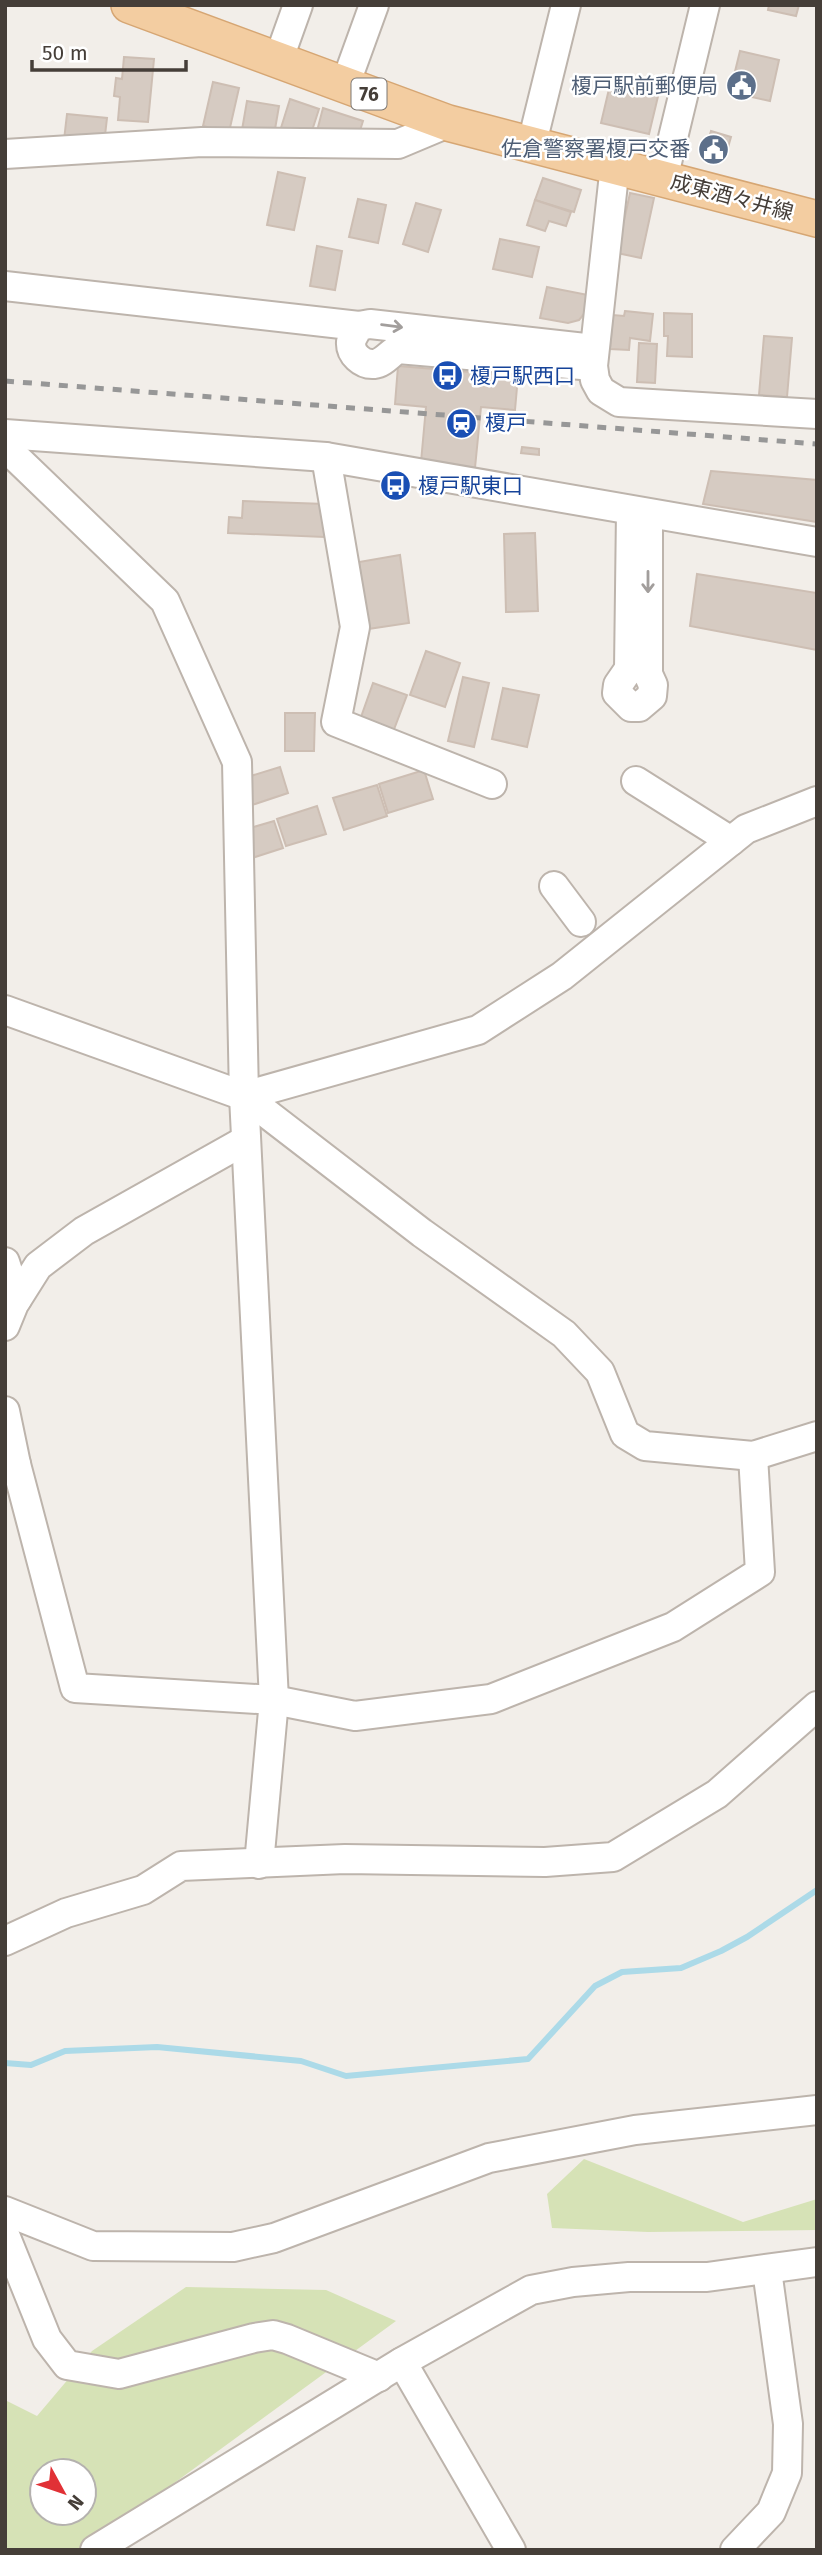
<svg xmlns="http://www.w3.org/2000/svg" width="822" height="2555" font-family="'Fira Sans','Noto Sans JP',sans-serif">
<rect width="100%" height="100%" fill="#f2eee9"/>
<g fill="#d6e2b6" fill-rule="evenodd">
<path d="M584 2159 743 2222 817 2199V2230L648 2232 552 2228 547 2194Z"/>
<path d="M186 2287 326 2290 396 2321 84 2549 5 2550V2400L37 2416 92 2351ZM42 2471H84V2513H42Z"/>
</g>
<g fill="none" stroke-linecap="round" stroke-linejoin="round">
<path stroke="#acdae8" stroke-width="6" d="M5 2063 31 2065 65 2051 157 2047 301 2061 346 2076 528 2059 595 1986 622 1972 681 1968 721 1951 747 1937 817 1890"/>
</g>
<g fill="#d6cbc2" stroke="#cdbeb3" stroke-width="2">
<path d="M769 5H799L796 16 768 10Z"/>
<path d="M740 51 779 60 770 101 730 92Z"/>
<path d="M124 57 154 59 148 122 118 120 120 97 114 96 116 78 122 79Z"/>
<path d="M213 82 239 88 229 132 203 126Z"/>
<path d="M634 82 660 88 649 134 601 123 609 89 631 94Z"/>
<path d="M290 99 319 109 309 140 280 131Z"/>
<path d="M247 101 279 106 274 135 242 130Z"/>
<path d="M323 108 363 121 357 140 316 135Z"/>
<path d="M67 114 107 118 104 144 64 140Z"/>
<path d="M711 131 731 137 725 158 705 152Z"/>
<path d="M278 172 305 178 294 230 267 225Z"/>
<path d="M543 178 581 190 574 212 535 200Z"/>
<path d="M630 193 654 198 641 258 617 253Z"/>
<path d="M358 199 386 205 378 243 349 237Z"/>
<path d="M535 200 571 212 566 226 549 221 545 231 527 225Z"/>
<path d="M416 203 441 210 428 252 403 244Z"/>
<path d="M500 239 539 247 532 277 493 269Z"/>
<path d="M317 246 342 251 335 290 310 286Z"/>
<path d="M547 287 588 295 585 313 579 320 568 323 540 318Z"/>
<path d="M625 311 653 314 650 341 630 338 629 350 610 349 613 315 624 316Z"/>
<path d="M664 313 692 314V357L667 356 668 336H664Z"/>
<path d="M764 336 792 338 787 397 759 395Z"/>
<path d="M639 343 657 344 655 383 637 382Z"/>
<path d="M398 366 518 376 515 410 481 407 474 478 420 473 426 407 395 404Z"/>
<path d="M522 447 539 449V455L521 453Z"/>
<path d="M711 471 817 480V522L703 504Z"/>
<path d="M243 501 325 504 324 537 228 533 229 517 242 518Z"/>
<path d="M535 533 538 611 506 612 504 534Z"/>
<path d="M400 555 409 623 368 629 359 562Z"/>
<path d="M697 574 817 593V650L690 626Z"/>
<path d="M426 651 460 663 445 707 410 695Z"/>
<path d="M463 677 489 683 474 747 448 741Z"/>
<path d="M373 683 407 695 393 732 360 720Z"/>
<path d="M503 688 539 695 527 747 492 739Z"/>
<path d="M285 713H315L314 751H285Z"/>
<path d="M280 767 288 793 249 806 241 779Z"/>
<path d="M424 770 433 799 388 813 379 784Z"/>
<path d="M377 785 387 816 344 830 333 798Z"/>
<path d="M317 806 326 834 286 846 277 819Z"/>
<path d="M274 821 283 848 249 859 240 831Z"/>
</g>
<g fill="none" stroke-linecap="round" stroke-linejoin="round">
<defs>
<g id="minor">
<path d="M278 61 298 5"/>
<path d="M345 85 374 5"/>
<path d="M532 143 566 5"/>
<path d="M5 154 202 142 398 144 448 123"/>
<path d="M615 165 593 366 595 380 601 391 619 402 817 414"/>
<path d="M663 179 705 5"/>
<path d="M5 286 359 326"/>
<path d="M593 366 398 349C390 353 384 363 374 364 362 365 350 354 351 342 352 337 357 330 359 326L370 324 594 349"/>
<path d="M5 434 326 457 817 542"/>
<path d="M5 447 165 601 237 762 244 1096 274 1700 259 1864"/>
<path d="M326 457 355 627 336 722 492 784"/>
<path d="M631 511 629 669 618 685 617 693 631 707H639L652 696 653 685 648 674V514"/>
<path d="M636 781 731 841"/>
<path d="M554 886 581 922"/>
<path d="M5 1010 244 1096 422 1233 564 1334 600 1372 625 1434 645 1446 753 1456 817 1436"/>
<path d="M244 1096 478 1030 562 976 746 829 817 801"/>
<path d="M5 1262 17 1299"/>
<path d="M5 1326 14 1304 38 1266 84 1231 246 1140"/>
<path d="M5 1411 16 1464 5 1468"/>
<path d="M16 1464 75 1688 274 1700 355 1716 491 1699 673 1627 760 1572 753 1456"/>
<path d="M5 1941 66 1913 143 1890 181 1866 345 1859 545 1862 613 1857 717 1794 817 1706"/>
<path d="M5 2211 93 2246 233 2247 274 2238 489 2158 635 2130 817 2110"/>
<path d="M5 2235 47 2339 67 2365 119 2374 254 2338 273 2335 287 2339 379 2377"/>
<path d="M402 2362 511 2550"/>
<path d="M95 2550 402 2362 531 2290 573 2282 629 2277H707L817 2262"/>
<path d="M735 2550 771 2512 787 2473 788 2424 767 2270"/>
</g>
<path id="major" d="M129 5 448 123 817 219"/>
</defs>
<use href="#minor" stroke="#bdb4ac" stroke-width="32"/>
<use href="#major" stroke="#d6a673" stroke-width="38"/>
<use href="#minor" stroke="#fff" stroke-width="28"/>
<use href="#major" stroke="#f3cda1" stroke-width="35"/>
<path stroke="#979797" stroke-width="5" stroke-dasharray="9 9" stroke-linecap="butt" d="M5 381 817 444"/>
</g>
<defs><path id="oneway-shaft" d="M-6 0H5M1.5-3L5.5 0L1.5 3" fill="none" stroke-width="1.6" stroke-linecap="round" stroke-linejoin="round" transform="scale(1.75)"/></defs>
<g stroke="#a29e9c">
<use href="#oneway-shaft" transform="translate(392 326) rotate(7)"/>
<use href="#oneway-shaft" transform="translate(648 582) rotate(90)"/>
</g>
<defs>
<symbol id="civic-disc" viewBox="-11 -11 22 22"><circle r="9.5" fill="#5c6f8a" stroke="#fff"/><path d="M-.6-6.5H3V-4.5H.6V-3L4-1V1h2V6H-6V1h2V-1L-.6-3ZM-1.2 2.5V6h2.4V2.5Z" fill="#fff"/></symbol>
<symbol id="bus-disc" viewBox="-11 -11 22 22"><circle r="9.5" fill="#1a4fb4" stroke="#fff"/><path d="M-5-6H5V4H4V6H2V4H-2V6H-4V4H-5ZM-3.5-4V0h7V-4ZM-3.5 1.2v1.5H-2V1.2ZM2 1.2v1.5H3.5V1.2Z" fill="#fff"/></symbol>
<symbol id="station-disc" viewBox="-11 -11 22 22"><circle r="9.5" fill="#1a4fb4" stroke="#fff"/><path d="M-3-6H3Q5-6 5-4V2Q5 4 3 4L4.5 6H3L1.5 4h-3L-3 6H-4.5L-3 4Q-5 4-5 2V-4Q-5-6-3-6ZM-3.5-4v3h7v-3ZM-3.5 1v1.5H-2V1ZM2 1v1.5H3.5V1Z" fill="#fff"/></symbol>
</defs>
<g fill-rule="evenodd">
<use href="#civic-disc" x="724" y="68" width="35" height="35"/>
<use href="#civic-disc" x="696" y="132" width="35" height="35"/>
<use href="#bus-disc" x="430" y="358" width="35" height="35"/>
<use href="#station-disc" x="444" y="406" width="35" height="35"/>
<use href="#bus-disc" x="378" y="468" width="35" height="35"/>
</g>
<g text-anchor="middle" stroke-width="5" stroke-linejoin="round" paint-order="stroke">
<rect fill="#fff" stroke="#7d7874" stroke-width="2" x="351.5" y="78.5" width="35" height="31" rx="5"/>
<g font-size="19" font-weight="bold" fill="#453e38">
<text x="369" y="101">76</text>
</g>
<g font-size="21" fill="#4e5e75" stroke="#fff" text-anchor="end">
<text x="718" y="93">榎戸駅前郵便局</text>
<text x="690" y="156">佐倉警察署榎戸交番</text>
</g>
<g font-size="21" fill="#453e38" stroke="#fff">
<text transform="translate(732 197) rotate(15)" y="7">成東酒々井線</text>
</g>
<g font-size="21" fill="#164399" stroke="#fff" text-anchor="start">
<text x="470" y="383">榎戸駅西口</text>
<text x="485" y="430">榎戸</text>
<text x="418" y="493">榎戸駅東口</text>
</g>
</g>
<rect width="822" height="2555" fill="none" stroke="#453e38" stroke-width="14"/>
<g transform="translate(63 2492) rotate(130)"><circle r="33" fill="#ffffff" stroke="#b5b2af" stroke-width="2"/>
<path d="M0-5L12 26L0 18L-12 26Z" fill="#e13136"/>
<text y="-10" font-size="19" font-weight="bold" text-anchor="middle" fill="#453e38">N</text>
</g>
<path d="M32 60v10h154v-10" fill="none" stroke="#453e38" stroke-width="3.5"/>
<text x="42" y="60" font-size="21" fill="#453e38" stroke="#ffffff" stroke-width="5" paint-order="stroke">50 m</text>
</svg>
